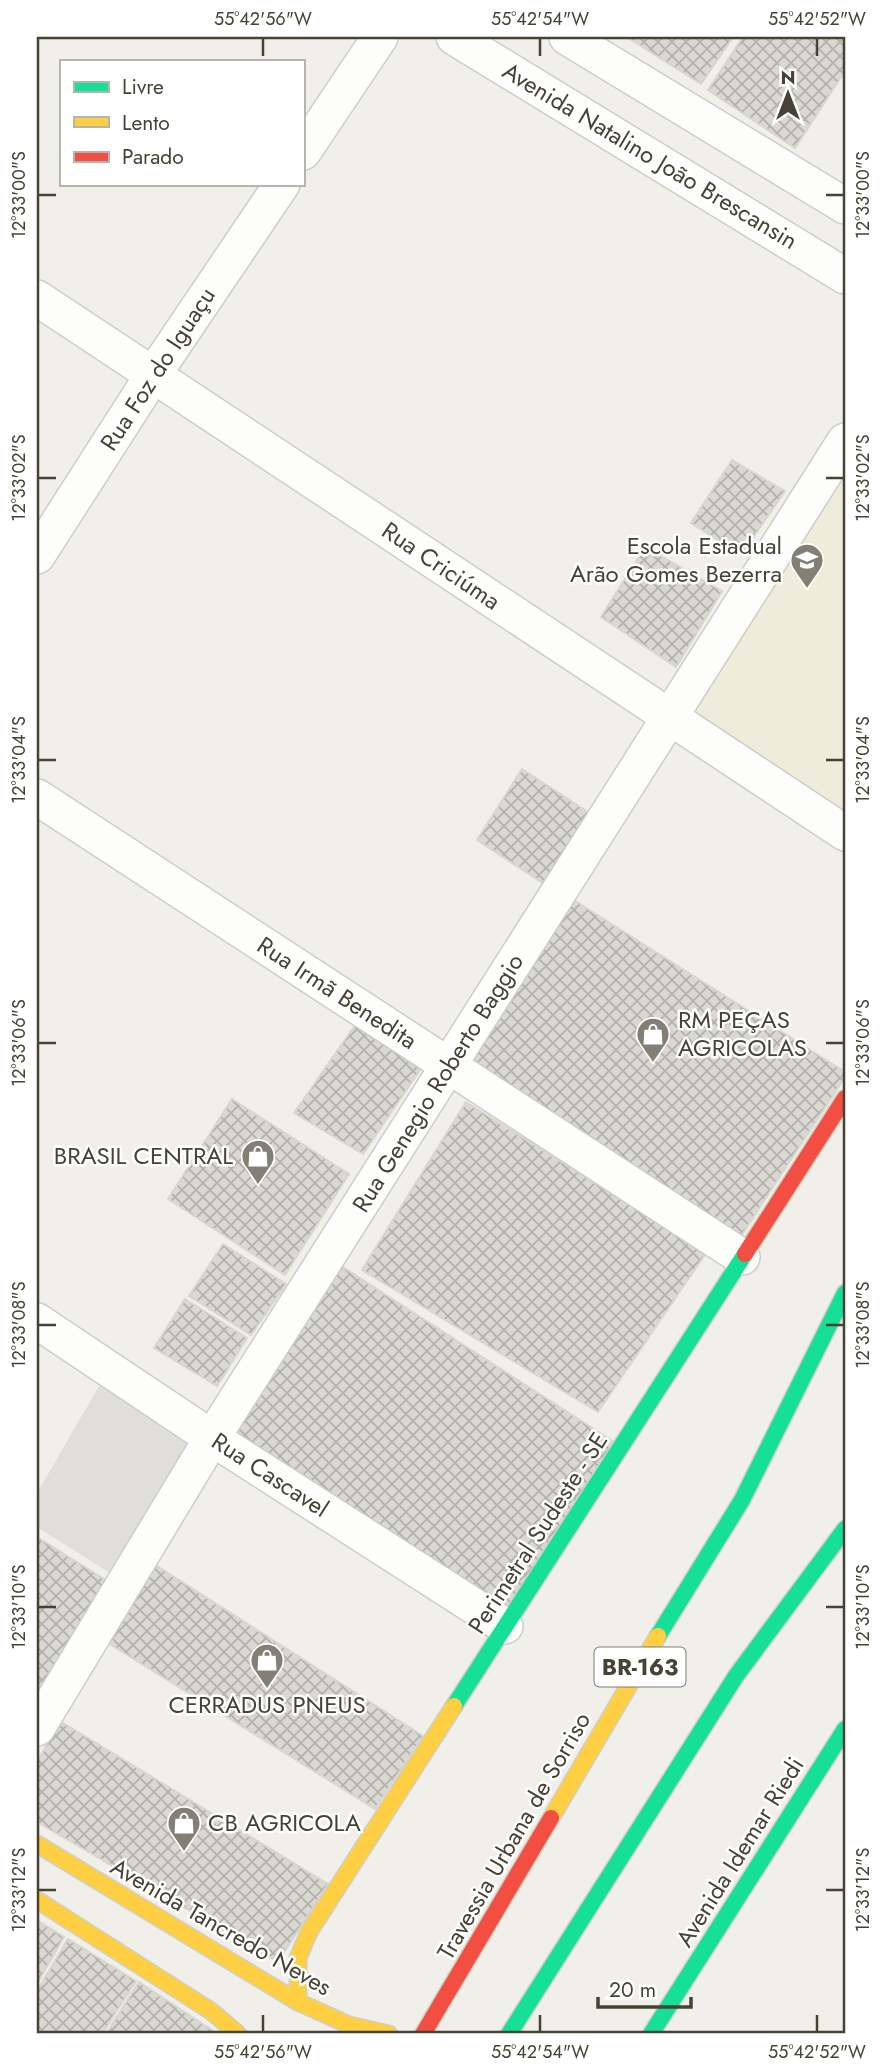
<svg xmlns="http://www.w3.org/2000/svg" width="882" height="2071" font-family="Jost,sans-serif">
<defs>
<pattern id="building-cross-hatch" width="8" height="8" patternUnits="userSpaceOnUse" patternTransform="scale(1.75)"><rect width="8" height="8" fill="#d9d8d2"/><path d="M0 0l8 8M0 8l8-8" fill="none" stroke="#b2b1ab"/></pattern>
</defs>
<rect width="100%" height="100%" fill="#f0efe9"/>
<path fill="#eeeddb" d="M845 466V816L692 713Z"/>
<path fill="#dfded9" d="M102 1381 197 1441 118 1578 37 1527V1493Z"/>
<g fill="url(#building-cross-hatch)" stroke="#d8d7cf" stroke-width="2">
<path d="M632 37H733L701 84 630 39Z"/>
<path d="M743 37H845V71L795 148 708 90Z"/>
<path d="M732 460 785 491 741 555 691 523Z"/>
<path d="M645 547 722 591 676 667 601 617Z"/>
<path d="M522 769 591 814 546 885 477 840Z"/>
<path d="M569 897 845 1072V1077L741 1236 462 1055Z"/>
<path d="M358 1021 424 1064 363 1154 294 1113Z"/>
<path d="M232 1099 349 1174 285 1275 168 1199Z"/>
<path d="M466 1102 706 1253 598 1412 362 1270Z"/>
<path d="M223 1244 286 1284 251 1335 189 1296Z"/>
<path d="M335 1262 617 1444 507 1610 229 1436Z"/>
<path d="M185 1299 247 1338 217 1386 154 1348Z"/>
<path d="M37 1537 112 1584 37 1703Z"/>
<path d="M154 1564 423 1736 375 1809 108 1643Z"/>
<path d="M60 1721 328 1884 278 1962 37 1822V1762Z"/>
<path d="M37 1920 64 1937 37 1984Z"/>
<path d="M68 1939 136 1981 102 2034H37V1991Z"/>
<path d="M139 1982 218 2034H106Z"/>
</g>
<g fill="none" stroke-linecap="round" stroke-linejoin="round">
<defs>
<g id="street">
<path d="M454 37 845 276"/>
<path d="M567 37 845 206"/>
<path d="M303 152 380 37"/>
<path d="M37 298 845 833"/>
<path d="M37 556 153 375 282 184"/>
<path d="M37 797 742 1257"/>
<path d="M37 1321 212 1438 505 1626"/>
<path d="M37 1728 212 1438 845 441"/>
</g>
<g id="fast">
<path d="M658 1636 742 1500 845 1293"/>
<path d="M454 1706 745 1254"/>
<path d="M509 2034 736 1676 845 1529"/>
<path d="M651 2034 845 1729"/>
</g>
<g id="slow">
<path d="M551 1818 658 1636"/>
<path d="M37 1844 298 2002 349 2025 389 2034"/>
<path d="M37 1900 211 2011 238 2034"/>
<path d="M298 2002V1958L309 1932 454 1706"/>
</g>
<g id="jam">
<path d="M745 1254 845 1098"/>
<path d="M423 2034 551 1818"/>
</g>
</defs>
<use href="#street" stroke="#cecdc7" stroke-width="38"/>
<use href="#fast" stroke="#d0d0c2" stroke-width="19"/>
<use href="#slow" stroke="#d0d0c2" stroke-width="19"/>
<use href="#jam" stroke="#d0d0c2" stroke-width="19"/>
<use href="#street" stroke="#fdfdfc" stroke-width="35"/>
<use href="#fast" stroke="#16e098" stroke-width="16"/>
<use href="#slow" stroke="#ffcf43" stroke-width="16"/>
<use href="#jam" stroke="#f24e42" stroke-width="16"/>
</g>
<path fill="none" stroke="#464335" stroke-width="2.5" d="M263 38V56M540 38V56M817 38V56M38 195H56M826 195H844M38 478H56M826 478H844M38 760H56M826 760H844M38 1043H56M826 1043H844M38 1325H56M826 1325H844M38 1607H56M826 1607H844M38 1890H56M826 1890H844M263 2015V2032M540 2015V2032M817 2015V2032"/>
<defs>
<symbol id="school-pin" viewBox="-11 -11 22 30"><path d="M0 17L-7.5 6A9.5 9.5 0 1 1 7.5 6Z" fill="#827f74" stroke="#fff"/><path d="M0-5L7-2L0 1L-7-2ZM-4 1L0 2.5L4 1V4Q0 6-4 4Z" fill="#fff"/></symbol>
<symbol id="shop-pin" viewBox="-11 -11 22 30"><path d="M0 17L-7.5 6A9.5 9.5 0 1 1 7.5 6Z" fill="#827f74" stroke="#fff"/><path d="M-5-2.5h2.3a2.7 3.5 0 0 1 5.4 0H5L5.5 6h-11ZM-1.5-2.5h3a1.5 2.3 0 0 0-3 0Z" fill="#fff"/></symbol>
</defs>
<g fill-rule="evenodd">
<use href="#school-pin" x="788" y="541" width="38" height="52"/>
<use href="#shop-pin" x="634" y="1015" width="38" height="52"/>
<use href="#shop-pin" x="239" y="1137" width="38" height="52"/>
<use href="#shop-pin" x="248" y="1641" width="38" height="52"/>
<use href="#shop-pin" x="165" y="1804" width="38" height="52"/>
</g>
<g text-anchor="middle" stroke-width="5" stroke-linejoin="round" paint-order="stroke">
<rect fill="#fff" stroke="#7e7b72" stroke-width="2" x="594.5" y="1647.5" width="91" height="39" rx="5"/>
<g font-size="23" font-weight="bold" fill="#464335">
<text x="640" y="1675">BR-163</text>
</g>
<g font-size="24" fill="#464335" stroke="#fff">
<text transform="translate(650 156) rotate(31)" y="8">Avenida Natalino João Brescansin</text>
<text transform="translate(158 369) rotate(-57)" y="8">Rua Foz do Iguaçu</text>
<text transform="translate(441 566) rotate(34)" y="8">Rua Criciúma</text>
<text transform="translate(337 993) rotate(33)" y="8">Rua Irmã Benedita</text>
<text transform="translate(438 1083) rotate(-58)" y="8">Rua Genegio Roberto Baggio</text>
<text transform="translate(270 1475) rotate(33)" y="8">Rua Cascavel</text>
<text transform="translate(538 1533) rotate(-57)" y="8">Perimetral Sudeste - SE</text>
<text transform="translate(514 1836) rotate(-60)" y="8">Travessia Urbana de Sorriso</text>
<text transform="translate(740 1852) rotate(-58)" y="8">Avenida Idemar Riedi</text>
<text transform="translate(221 1927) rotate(30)" y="8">Avenida Tancredo Neves</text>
</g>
<g font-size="24" fill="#464335" stroke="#fff" text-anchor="end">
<text x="782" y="554">Escola Estadual<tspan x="782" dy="28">Arão Gomes Bezerra</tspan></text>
<text x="678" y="1028" text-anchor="start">RM PEÇAS<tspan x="678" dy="28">AGRICOLAS</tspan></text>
<text x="233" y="1164">BRASIL CENTRAL</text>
<text x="267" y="1713" text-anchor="middle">CERRADUS PNEUS</text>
<text x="208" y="1831" text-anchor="start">CB AGRICOLA</text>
</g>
</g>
<rect width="882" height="2071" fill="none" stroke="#ffffff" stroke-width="77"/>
<rect x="60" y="60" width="245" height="126" fill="#ffffff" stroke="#b5b4ae" stroke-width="2"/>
<rect x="74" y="82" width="35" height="10" fill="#16e098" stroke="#b5b4ae" stroke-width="2"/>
<text x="122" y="94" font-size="21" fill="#464335">Livre</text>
<rect x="74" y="117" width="35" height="10" fill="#ffcf43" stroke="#b5b4ae" stroke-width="2"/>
<text x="122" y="130" font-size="21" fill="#464335">Lento</text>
<rect x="74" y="152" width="35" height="10" fill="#f24e42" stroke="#b5b4ae" stroke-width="2"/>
<text x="122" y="164" font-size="21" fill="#464335">Parado</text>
<g transform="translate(788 94)" stroke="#ffffff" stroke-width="5" paint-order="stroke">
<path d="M0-5L12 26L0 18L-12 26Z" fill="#464335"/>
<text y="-10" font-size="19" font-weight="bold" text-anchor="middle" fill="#464335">N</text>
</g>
<path d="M598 1997v10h93v-10" fill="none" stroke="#464335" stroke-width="3.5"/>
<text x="609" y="1997" font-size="21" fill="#464335" stroke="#ffffff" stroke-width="5" paint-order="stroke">20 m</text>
<rect x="38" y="38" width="806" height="1994" fill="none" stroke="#464335" stroke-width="2.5"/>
<g font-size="18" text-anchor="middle" fill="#464335">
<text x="263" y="25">55°42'56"W</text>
<text x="540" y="25">55°42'54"W</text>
<text x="817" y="25">55°42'52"W</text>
<text transform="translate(19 195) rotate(-90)" y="6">12°33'00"S</text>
<text transform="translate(863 195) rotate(-90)" y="6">12°33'00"S</text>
<text transform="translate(19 478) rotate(-90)" y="6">12°33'02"S</text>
<text transform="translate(863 478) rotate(-90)" y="6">12°33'02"S</text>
<text transform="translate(19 760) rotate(-90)" y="6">12°33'04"S</text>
<text transform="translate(863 760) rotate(-90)" y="6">12°33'04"S</text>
<text transform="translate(19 1043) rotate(-90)" y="6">12°33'06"S</text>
<text transform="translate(863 1043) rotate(-90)" y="6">12°33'06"S</text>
<text transform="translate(19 1325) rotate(-90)" y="6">12°33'08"S</text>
<text transform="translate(863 1325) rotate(-90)" y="6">12°33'08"S</text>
<text transform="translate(19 1607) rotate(-90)" y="6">12°33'10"S</text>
<text transform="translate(863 1607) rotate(-90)" y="6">12°33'10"S</text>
<text transform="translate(19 1890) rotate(-90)" y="6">12°33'12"S</text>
<text transform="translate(863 1890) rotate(-90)" y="6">12°33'12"S</text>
<text x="263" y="2058">55°42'56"W</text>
<text x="540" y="2058">55°42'54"W</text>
<text x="817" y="2058">55°42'52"W</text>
</g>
</svg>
